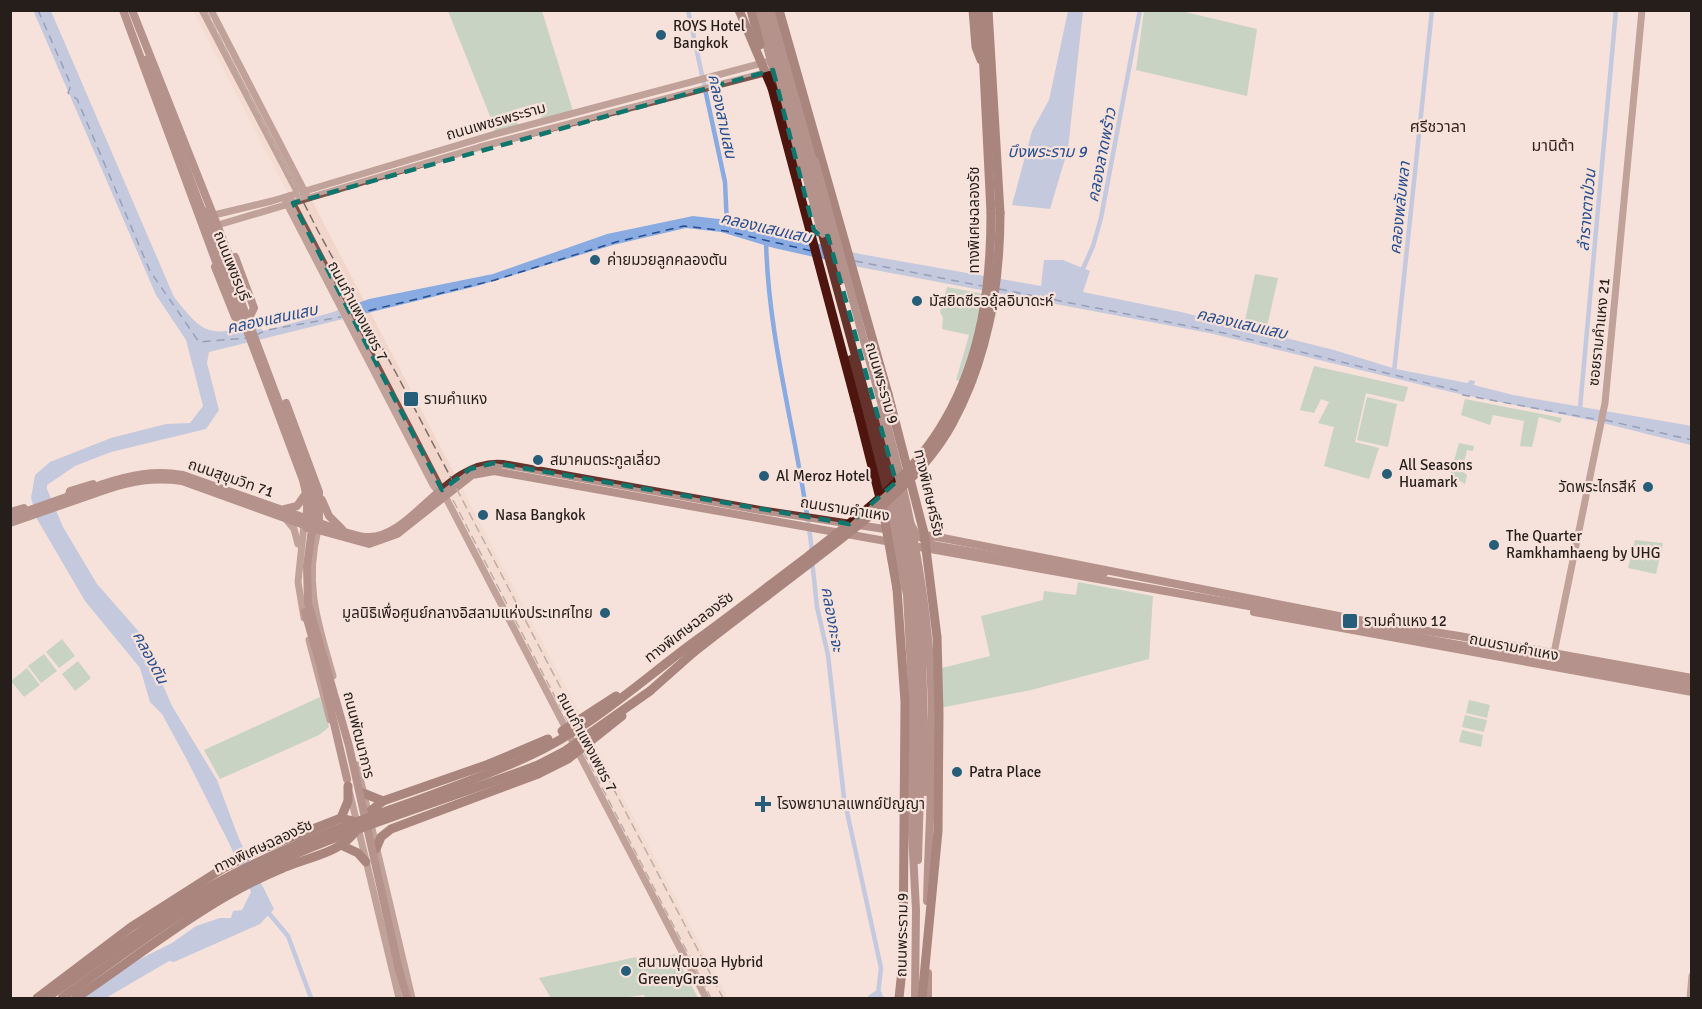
<svg xmlns="http://www.w3.org/2000/svg" width="1702" height="1009" font-family="Signika,'Noto Sans Thai',sans-serif">
<rect width="100%" height="100%" fill="#f6e2da"/>
<path fill="#f2d5cb" d="M193 11H213L728 998H707Z"/>
<g fill="#91c0a8">
<path d="M448 11H542L573 111 542 119 538 103 513 110 518 125 496 131Z"/>
<path d="M1144 11H1181L1257 29 1247 96 1136 70Z"/>
<path d="M1255 274 1278 278 1266 331 1244 325Z"/>
<path d="M947 287 1001 297 976 384 956 380 969 335 942 329 943 318 940 312Z"/>
<path d="M1314 366 1408 387 1404 402 1366 393 1355 442 1379 448 1369 479 1324 466 1334 427 1318 423 1329 402 1321 399 1314 413 1300 410Z"/>
<path d="M1367 397 1397 404 1388 447 1357 440Z"/>
<path d="M1465 399 1562 418 1560 423 1539 417 1532 447 1520 446 1524 421 1493 415 1490 425 1461 415Z"/>
<path d="M1459 443 1474 446 1473 451 1467 450 1462 471 1467 475 1465 484 1450 475Z"/>
<path d="M1635 540 1663 543 1656 574 1628 568Z"/>
<path d="M1078 582 1153 596 1149 659 1031 690 935 709 934 670 990 656 981 616 1043 600 1044 591 1076 595Z"/>
<path d="M62 639 75 656 59 668 46 652Z"/>
<path d="M44 654 57 671 41 683 28 666Z"/>
<path d="M78 661 91 678 75 691 62 674Z"/>
<path d="M27 668 40 685 24 697 11 681Z"/>
<path d="M320 697 329 727 319 735 220 779 204 750Z"/>
<path d="M1469 700 1490 705 1487 718 1466 713Z"/>
<path d="M1465 715 1487 720 1484 732 1462 727Z"/>
<path d="M1462 730 1483 735 1481 747 1459 742Z"/>
<path d="M675 954 698 998H646L644 995 621 998H551L539 978 636 957 638 965Z"/>
</g>
<g fill="#89abe2">
<path d="M33 10 51 11 174 297C209 342 210 331 261 328L263 331 330 313 369 299 493 274 607 234 693 216 719 219 860 254 1041 286 1044 260H1063L1090 271 1083 292 1181 312 1334 350 1396 369 1467 383 1470 380 1475 381 1474 385 1513 395 1692 426 1691 445 1595 421 1455 393 1209 333 859 267 774 248 721 232 686 228 613 245 477 286 209 352 207 363 219 410 206 429 111 452 75 466 47 485V489L63 527 97 584 141 634 172 706 217 780 239 839 274 909 260 924 174 962 169 961 106 998H80L134 962 172 943 196 926 220 918H231L233 911 242 910 251 892 230 845 186 758 162 714 150 702 140 668 85 601 37 519 31 498 35 475 50 462 111 438 166 424 190 423 203 406 186 340 156 295Z"/>
<path d="M1068 11H1083L1068 149 1050 209 1012 205 1032 131 1049 100Z"/>
</g>
<g fill="none" stroke-linecap="round" stroke-linejoin="round">
<g stroke="#89abe2" stroke-width="4.5">
<path d="M688 10 725 182 727 226"/>
<path d="M766 240C768 346 801 448 812 552"/>
<path d="M1082 271 1093 246 1101 218 1140 10"/>
<path d="M1394 372 1432 10"/>
<path d="M1580 408 1616 10"/>
<path d="M812 560 817 607 828 655 844 798 881 968 878 994 882 998"/>
<path d="M267 911 288 936 311 998"/>
</g>
<path stroke="#89abe2" stroke-width="8" d="M872 998 878 994"/>
<g stroke="#274e91" stroke-width="1.5" stroke-dasharray="8 6" stroke-linecap="butt">
<path d="M38 10 71 85 68 93 77 99 150 271 199 342 246 338"/>
<path d="M855 261 982 286"/>
<path d="M999 289 1224 333 1459 391 1463 395 1600 420"/>
<path d="M355 314 495 280 616 242 684 226 726 231 812 251"/>
<path d="M256 335 267 330 341 317"/>
<path d="M1605 420 1692 440"/>
</g>
<g stroke="#80544d" stroke-width="7">
<path d="M202 10 300 197"/>
<path d="M211 10 306 194"/>
<path d="M289 196 706 998"/>
<path d="M286 202 433 485 442 496"/>
<path d="M214 215 272 201 495 134 766 62"/>
<path d="M218 225 480 147 768 72"/>
<path d="M285 518 294 529 298 544"/>
<path d="M304 525 298 582 304 618"/>
<path d="M318 530C304 585 318 623 333 676"/>
<path d="M309 640 330 720"/>
<path d="M1554 653 1605 403 1642 10"/>
<path d="M357 765 412 998"/>
<path d="M350 794 399 998"/>
<path d="M1690 998 1692 976"/>
</g>
<g stroke="#66322c" stroke-width="8">
<path d="M123 10 219 270"/>
<path d="M132 10 233 265"/>
<path d="M757 10 793 142"/>
<path d="M774 10 815 161"/>
<path d="M145 60 158 93"/>
<path d="M808 135 816 149"/>
<path d="M792 138 794 159"/>
<path d="M796 154 801 171"/>
<path d="M207 211 228 267"/>
<path d="M215 267 235 317 244 320 249 318 254 308 235 257"/>
<path d="M867 352C895 450 921 548 929 650 936 734 929 818 927 901"/>
<path d="M851 359 883 479 907 595 913 705 912 833 916 910 915 998"/>
<path d="M286 403 319 492V525"/>
<path d="M889 455 900 500"/>
<path d="M103 484C131 475 154 470 183 475L345 532C352 534 360 537 368 537 413 538 446 458 503 464L760 510 943 538 1364 621 1459 636 1692 678"/>
<path d="M105 490C131 481 154 477 182 481L318 530 369 544 397 534 472 475 494 471 1260 608"/>
<path d="M68 499 70 491 93 484"/>
<path d="M322 500 329 516 342 529"/>
<path d="M285 509 297 506 304 496"/>
<path d="M10 512 24 508 29 516"/>
<path d="M1069 569 1104 573"/>
<path d="M1254 612 1692 692"/>
<path d="M916 647 920 792 918 860"/>
<path d="M321 668 347 779"/>
<path d="M399 970 407 998"/>
<path d="M928 973V998"/>
</g>
<g stroke="#4e140e" stroke-width="9">
<path d="M779 10 888 394"/>
<path d="M973 10 976 47 981 60"/>
<path d="M981 10 991 213"/>
<path d="M988 10 1000 213"/>
<path d="M772 88 858 411"/>
<path d="M897 589 905 702 903 961 899 998"/>
<path d="M650 691 694 652"/>
<path d="M363 793 383 801"/>
<path d="M368 813 383 801 489 764"/>
<path d="M341 818 348 801V786"/>
<path d="M343 846 358 853 366 862"/>
<path d="M376 849 381 837 391 829 538 774"/>
<path d="M37 998 131 927 222 869 259 850 341 818 357 822"/>
<path d="M76 998C143 953 208 899 283 868 310 856 341 854 358 828"/>
</g>
<g stroke="#7b6f6a" stroke-width="1.5" stroke-dasharray="9 4.5" stroke-linecap="butt">
<path d="M206 10 318 231 396 373 723 998"/>
<path d="M453 500 711 998"/>
</g>
<g stroke="#66322c" stroke-width="8">
<path d="M761 10 894 499 909 581 916 640"/>
<path d="M767 10 840 281"/>
<path d="M158 93 303 480 307 498V528"/>
<path d="M815 161 867 352"/>
<path d="M228 267 311 488 314 515 307 566 308 603 349 746 399 970"/>
<path d="M876 411 889 455"/>
<path d="M900 500 921 621 926 792"/>
<path d="M10 517 103 484"/>
<path d="M907 518 917 535 933 545 1069 569"/>
<path d="M10 523 105 490"/>
<path d="M1260 608 1692 688"/>
<path d="M305 612 321 668"/>
<path d="M1480 644 1692 682"/>
</g>
<g stroke="#4e140e" stroke-width="9">
<path d="M739 10 772 88"/>
<path d="M751 10 760 45"/>
<path d="M888 394 924 533 937 637 939 714 938 831 922 998"/>
<path d="M858 411 883 510 897 589"/>
<path d="M694 652C732 622 771 593 810 563 861 523 920 482 952 424 988 358 1000 287 1000 213"/>
<path d="M562 731 616 696"/>
<path d="M489 764 548 739"/>
<path d="M538 774 568 759 622 716"/>
<path d="M46 998C106 957 165 910 230 876 325 826 430 801 527 757 591 728 642 680 698 639 735 612 771 584 807 557 858 517 913 477 945 420 982 356 991 285 991 213"/>
<path d="M62 998C117 959 172 916 232 884 329 833 436 804 538 765L565 751 650 691"/>
</g>
</g>
<path d="M0 0H1702V1009H0ZM773 70 814 230 822 238 828 236 896 482 849 524 494 463 470 469 442 490 293 203Z" fill="#f6e2da" fill-opacity=".55" fill-rule="evenodd"/>
<path fill="none" stroke="#0f766e" stroke-width="4.5" stroke-dasharray="12 8" stroke-linejoin="round" d="M773 70 814 230 822 238 828 236 896 482 849 524 494 463 470 469 442 490 293 203Z"/>
<g fill="#265d78" stroke="#f6e2da" stroke-width="2">
<circle cx="661" cy="35" r="6"/>
<circle cx="595" cy="260" r="6"/>
<circle cx="917" cy="301" r="6"/>
<rect x="403" y="391" width="16" height="16" rx="3"/>
<circle cx="538" cy="460" r="6"/>
<circle cx="1387" cy="474" r="6"/>
<circle cx="764" cy="476" r="6"/>
<circle cx="1648" cy="487" r="6"/>
<circle cx="483" cy="515" r="6"/>
<circle cx="1494" cy="545" r="6"/>
<circle cx="605" cy="613" r="6"/>
<rect x="1342" y="613" width="16" height="16" rx="3"/>
<circle cx="957" cy="772" r="6"/>
<path d="M760 795h6v6h6v6h-6v6h-6v-6h-6v-6h6z"/>
<circle cx="626" cy="971" r="6"/>
</g>
<g text-anchor="middle" stroke-width="4.5" stroke-linejoin="round" paint-order="stroke">
<g font-size="15" fill="#251e1b" stroke="#f6e2da" text-anchor="start">
<text x="673" y="31">ROYS Hotel<tspan x="673" dy="17">Bangkok</tspan></text>
<text x="607" y="265">ค่ายมวยลูกคลองตัน</text>
<text x="929" y="306">มัสยิดซีรอยุ้ลอิบาดะห์</text>
<text x="424" y="404">รามคำแหง</text>
<text x="550" y="465">สมาคมตระกูลเลี่ยว</text>
<text x="1399" y="470">All Seasons<tspan x="1399" dy="17">Huamark</tspan></text>
<text x="776" y="481">Al Meroz Hotel</text>
<text x="1636" y="492" text-anchor="end">วัดพระไกรสีห์</text>
<text x="495" y="520">Nasa Bangkok</text>
<text x="1506" y="541">The Quarter<tspan x="1506" dy="17">Ramkhamhaeng by UHG</tspan></text>
<text x="593" y="618" text-anchor="end">มูลนิธิเพื่อศูนย์กลางอิสลามแห่งประเทศไทย</text>
<text x="1364" y="626">รามคำแหง 12</text>
<text x="969" y="777">Patra Place</text>
<text x="777" y="809">โรงพยาบาลแพทย์ปัญญา</text>
<text x="638" y="967">สนามฟุตบอล Hybrid<tspan x="638" dy="17">GreenyGrass</tspan></text>
</g>
<g font-size="15" fill="#251e1b" stroke="#f6e2da">
<text transform="translate(496 121) rotate(-16)" y="5">ถนนเพชรพระราม</text>
<text transform="translate(974 220) rotate(-90)" y="5">ทางพิเศษฉลองรัช</text>
<text transform="translate(232 266) rotate(68)" y="5">ถนนเพชรบุรี</text>
<text transform="translate(358 311) rotate(62)" y="5">ถนนกำแพงเพชร 7</text>
<text transform="translate(1599 332) rotate(-84)" y="5">ซอยรามคำแหง 21</text>
<text transform="translate(882 383) rotate(74)" y="5">ถนนพระราม 9</text>
<text transform="translate(231 478) rotate(19)" y="5">ถนนสุขุมวิท 71</text>
<text transform="translate(929 493) rotate(77)" y="5">ทางพิเศษศรีรัช</text>
<text transform="translate(845 509) rotate(9)" y="5">ถนนรามคำแหง</text>
<text transform="translate(689 627) rotate(-37)" y="5">ทางพิเศษฉลองรัช</text>
<text transform="translate(1514 647) rotate(11)" y="5">ถนนรามคำแหง</text>
<text transform="translate(359 735) rotate(76)" y="5">ถนนพัฒนาการ</text>
<text transform="translate(587 742) rotate(62)" y="5">ถนนกำแพงเพชร 7</text>
<text transform="translate(263 846) rotate(-25)" y="5">ทางพิเศษฉลองรัช</text>
<text transform="translate(902 935) rotate(-89)" y="5">ถนนพระราม 9</text>
</g>
<g font-size="16" font-style="italic" fill="#274e91" stroke="#f6e2da">
<text transform="translate(723 116) rotate(78)" y="6">คลองสามเสน</text>
<text x="1047" y="157">บึงพระราม 9</text>
<text transform="translate(1101 155) rotate(-79)" y="6">คลองลาดพร้าว</text>
<text transform="translate(1399 208) rotate(-84)" y="6">คลองพลับพลา</text>
<text transform="translate(1586 210) rotate(-85)" y="6">ลำรางตาป่วน</text>
<text transform="translate(766 227) rotate(13)" y="6">คลองแสนแสบ</text>
<text transform="translate(272 318) rotate(-12)" y="6">คลองแสนแสบ</text>
<text transform="translate(1242 323) rotate(13)" y="6">คลองแสนแสบ</text>
<text transform="translate(833 619) rotate(80)" y="6">คลองกะจะ</text>
<text transform="translate(151 657) rotate(62)" y="6">คลองตัน</text>
</g>
<g font-size="16" fill="#342520" stroke="#f6e2da">
<text x="1438" y="132">ศรีชวาลา</text>
<text x="1553" y="151">มานิต้า</text>
</g>
</g>
<rect width="1702" height="1009" fill="none" stroke="#251e1b" stroke-width="24"/>
</svg>
